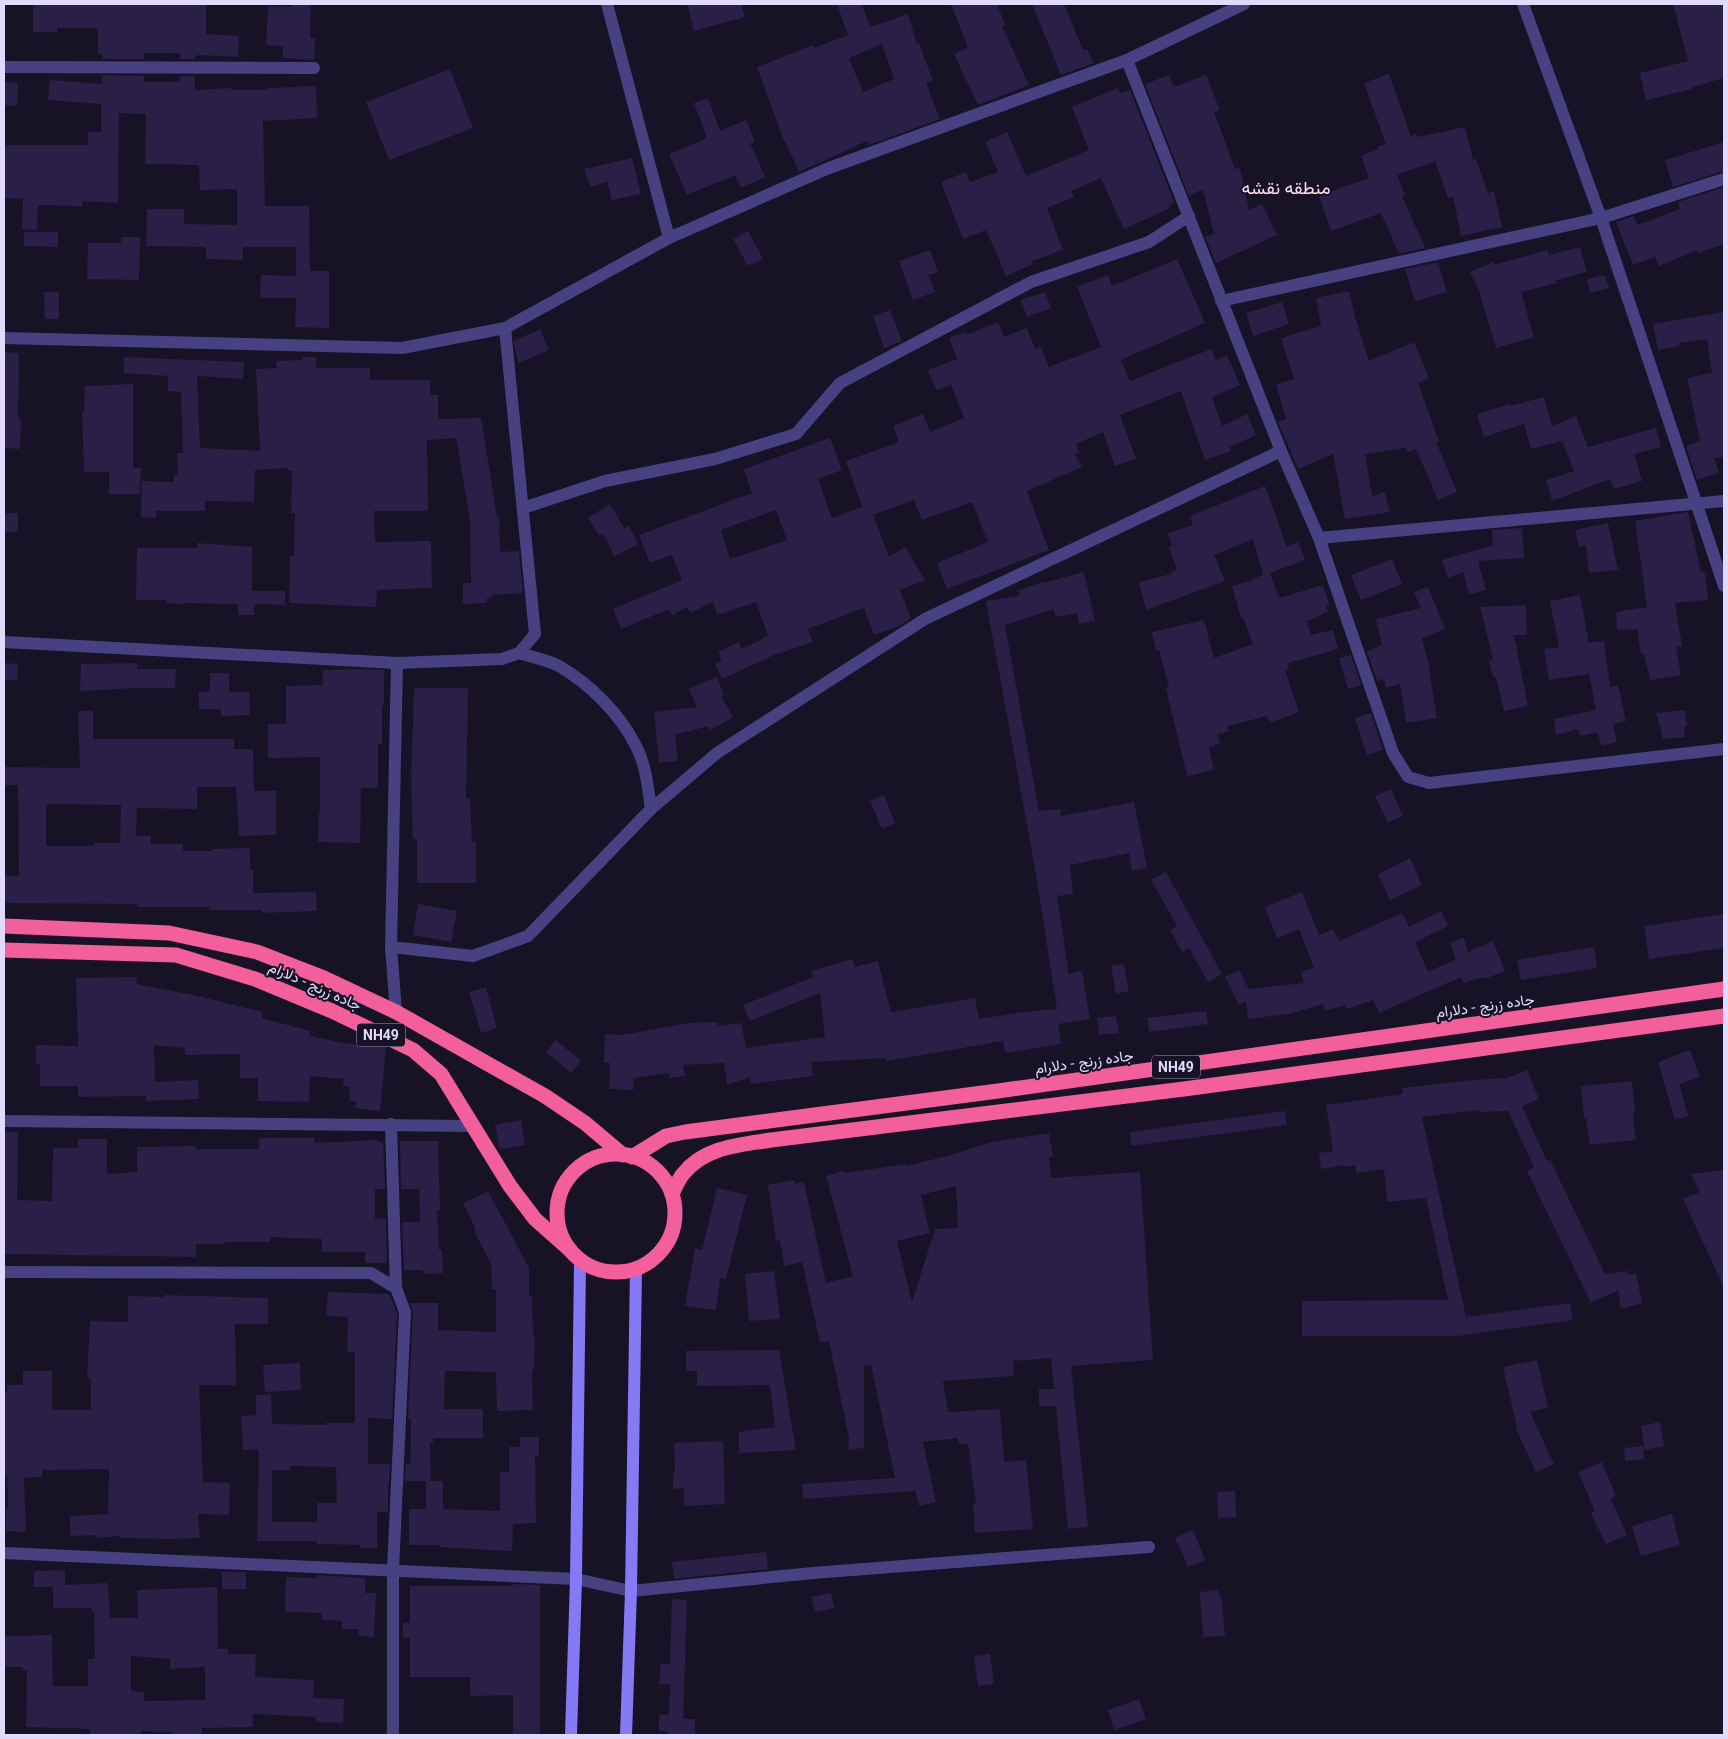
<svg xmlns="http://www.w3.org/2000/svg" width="1728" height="1739" font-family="Roboto,Vazirmatn,sans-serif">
<rect width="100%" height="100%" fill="#171226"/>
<g fill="#2a1f46" fill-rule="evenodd">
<path d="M33 4H206V34L239 36 238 57 200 55 195 56V59H180V53H144V59H102V54H98V28H57V32H33Z"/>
<path d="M292 4H311L310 38H315L314 60 283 58V46L266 45 268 6 292 7Z"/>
<path d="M687 4H741L745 17 694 31Z"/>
<path d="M837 4H862L870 27 908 14 917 44 919 43 933 81 926 83 940 119 869 145 867 141 799 172 785 141H784L757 67 813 45 814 48 848 35ZM882 44 894 79 863 92 849 58Z"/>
<path d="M951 4H997L1005 25 1002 26 1029 85 978 105 954 54 968 48Z"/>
<path d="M1032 4H1064L1083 50 1087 49 1094 63 1061 75Z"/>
<path d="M1673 4H1724V78L1692 87V89L1646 100 1640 73 1688 61Z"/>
<path d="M450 69 473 128 389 160 366 102Z"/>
<path d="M1389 74 1411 136 1416 134 1418 137 1465 127 1473 160 1476 159 1488 193 1494 191 1502 227 1461 236 1453 196 1448 198 1435 161 1397 175 1405 195 1402 196 1425 248 1399 254 1381 213 1331 231 1319 196 1369 178 1361 156 1378 149 1377 147 1386 144 1364 83Z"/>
<path d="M102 75 144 76V82H179L180 76H195V90L231 88V90H267V88L316 86 317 118 263 121 265 206H309L310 271H329V328L295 327 296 298H260L261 275 296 276V247H243V260L206 259V247L146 246 147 209H184V224L237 225V189L200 190 199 165 145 164 146 114 119 113 118 203 82 201V206L38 205 37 230 22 229 23 199 4 198V145H88V132H101V104L48 100 50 80 102 84Z"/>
<path d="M1169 75 1174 87 1206 75 1220 110 1214 112 1235 169 1240 168 1249 210 1262 204 1277 235 1216 263 1205 237 1214 234 1203 189 1189 196 1145 84Z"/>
<path d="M4 82 18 83 17 106 4 105Z"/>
<path d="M1118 88 1120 93 1130 90 1174 202 1169 205 1170 208 1124 229 1101 178 1071 191 1074 197 1047 208 1063 250 1032 261 1033 264 1006 276 986 230 963 239 941 182 966 172 970 182 998 172 985 142 1007 132 1026 176 1089 150 1072 107Z"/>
<path d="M708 98 720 131 746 120 755 142 750 143 765 177 741 188 735 175 687 195 669 154 707 138 694 103Z"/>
<path d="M1724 142V171L1673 187 1665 160Z"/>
<path d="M632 158 641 194 612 200 607 181 591 187 584 169Z"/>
<path d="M1724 187V244L1699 253 1698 250 1659 266 1655 257 1633 265 1616 222 1634 216 1637 225 1680 209 1678 202Z"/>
<path d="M748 231 763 259 748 266 733 239Z"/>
<path d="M24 232H58V247L24 246Z"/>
<path d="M121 237H140L139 280 87 279 88 243H121Z"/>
<path d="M1580 247 1587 272 1556 280 1557 283 1521 292 1534 337 1496 348 1480 294 1470 272 1493 262 1494 265 1548 250 1549 255Z"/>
<path d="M930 250 938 272 928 275 935 292 913 300 899 261Z"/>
<path d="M1177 259 1205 323 1121 360 1130 381 1211 349 1216 360 1227 355 1240 385 1212 397 1222 426 1247 414 1256 435 1230 447 1231 451 1205 460 1181 391 1120 415 1136 459 1115 466 1103 432 1076 444 1079 453 1075 454 1082 467 1027 491 1049 550 947 589 937 563 988 542 972 502 922 520 914 500 873 515 889 557 905 547 925 580 900 590 911 618 899 626 874 635 864 608 808 629 813 642 776 654 722 679 715 664 722 660 718 652 739 642 742 649 768 636 756 602 717 615 713 602 690 613 687 607 672 615 669 609 621 629 613 609 682 580 672 555 650 563 639 535 752 493 744 469 830 438 842 470 818 479 832 518 862 507 846 461 899 442 893 426 923 414 930 432 964 418 951 385 936 390 928 370 957 359 949 338 965 332 966 335 998 322 1004 337 1027 328 1035 349 1041 347 1049 367 1101 347 1077 287 1108 275 1112 286ZM776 510 787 540 730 559 721 530Z"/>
<path d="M1438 262 1447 292 1415 301 1405 269Z"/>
<path d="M1605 275 1609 288 1590 293 1587 279Z"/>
<path d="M1349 291 1355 317 1369 361 1414 342 1429 378 1418 383 1439 441 1436 442 1457 492 1438 500 1416 449 1407 452 1406 448 1365 454 1372 496 1385 492 1390 512 1345 519 1333 454 1298 469 1278 422 1286 419 1276 384 1294 379 1281 338 1321 326 1316 298Z"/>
<path d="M44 292H59V319H45Z"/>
<path d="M1045 292 1051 308 1027 317 1021 300Z"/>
<path d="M1282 302 1289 324 1253 336 1246 313Z"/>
<path d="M890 310 902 341 884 348 873 316Z"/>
<path d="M1724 312V457L1714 458 1719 473 1697 480 1686 446 1700 441 1687 378 1712 373 1707 339 1679 343 1680 346 1658 350 1653 324Z"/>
<path d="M540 329 549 350 519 363 516 355 514 341Z"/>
<path d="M4 352 19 353 18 419H21L20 449 4 448Z"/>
<path d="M124 357 244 362 243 379 197 376 200 448 260 451 256 369 277 368 276 361 302 360V357H316V368H370V380H430V395H438V419L481 418 497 517H499L500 552 519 551 523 593 492 595 493 598H487V603L463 604V583H471L470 520 456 438 427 440 428 511H374L375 542 431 541 432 588 377 590 376 607 289 603 290 556H294L295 513H291L292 471H288V468L255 470 254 502 205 501V511H156V518L141 517 142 481 174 482V475H178L177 453H183L181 392 168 391V376L124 373Z"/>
<path d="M133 384V468H141L140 494H109V472H84L82 412H84L85 386Z"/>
<path d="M1544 397 1552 426 1576 416 1588 447 1656 428 1661 447 1634 454 1642 481 1614 489 1610 479 1552 501 1546 480 1574 471 1562 441 1531 449 1524 424 1484 437 1477 414 1510 404V406Z"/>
<path d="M1265 486 1287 547 1298 542 1305 560 1270 573 1279 598 1323 585 1329 604 1326 605 1328 612 1307 621 1311 635 1333 630 1338 649 1288 663 1289 669 1285 670 1299 712 1270 723 1267 716 1228 726 1229 731 1218 734 1220 744 1209 747 1214 770 1187 776 1166 688H1169L1159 650 1156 651 1152 632 1204 620 1214 658 1253 644 1243 617 1241 618 1232 586 1253 580 1252 579 1263 575 1253 539 1214 555 1225 581 1146 610 1139 582 1171 574 1170 573 1177 570 1169 547 1172 546 1168 533 1193 525 1190 516Z"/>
<path d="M610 504 624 528 629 526 638 544 614 556 603 533 599 536 588 518Z"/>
<path d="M1688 512 1701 572H1705L1708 600 1675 603 1682 646 1676 647 1681 675 1650 680 1644 654H1641L1637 629 1617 630 1616 612 1647 607 1635 521Z"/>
<rect x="4" y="513" width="14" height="19"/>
<path d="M1608 523 1618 570 1589 573 1586 546 1579 547 1575 530Z"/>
<path d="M1522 528 1524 558 1478 561 1486 590 1469 595 1463 572 1448 578 1442 560 1493 545 1492 530Z"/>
<path d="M197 543 252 547V591H285V605L254 604V615H238V604L182 603V604L166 603V600H136L137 548H197Z"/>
<path d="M1392 559 1402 584 1361 600 1351 575Z"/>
<path d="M1084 572 1095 621 1079 624 1077 613 1056 617 1054 609 1005 625 1039 811 1060 809 1061 816 1134 802 1147 868 1132 871 1129 853 1070 865 1073 894 1057 896 1069 974 1082 971 1090 1019 1058 1024 1061 1044 1005 1053 1003 1041 886 1061V1058L811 1062 813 1076 751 1084 750 1077 727 1085 724 1063 683 1065 685 1076 670 1078 669 1073 634 1078 633 1090 609 1089 610 1063H604L605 1034 622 1035 689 1023 717 1022 718 1026 741 1023 746 1048 825 1037 820 993 750 1021 743 1005 813 977 811 971 852 959 855 967 878 961 891 1012 975 998 979 1019 1023 1012 1057 1009 1036 874 986 601 1020 596 1018 590 1043 582V583Z"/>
<path d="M1428 587 1445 629 1422 638 1430 670H1429L1437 718 1406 723 1400 684 1386 688 1384 679 1377 681 1367 651 1382 645 1376 619 1421 608 1414 592Z"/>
<path d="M1580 595 1589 643 1604 641 1610 687 1618 685 1626 721 1613 724 1617 742 1601 746 1598 732 1580 736 1578 729 1556 735 1554 719 1596 710 1589 674 1549 680 1544 649 1559 647 1550 601Z"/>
<path d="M1526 605 1527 635H1514L1528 706 1504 711 1496 677H1493L1489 661 1493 660 1480 607Z"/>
<path d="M1351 655 1361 685 1348 689 1339 658Z"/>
<path d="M4 663 18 664 17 680H4Z"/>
<path d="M137 663V669H176L175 688H137L80 691 81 664Z"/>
<path d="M364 669 384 670V705H382V744H378V788H361L360 843 318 842 319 813H320V757L268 758V724H286V686L323 685 322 670Z"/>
<path d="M210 673H229V692H249L250 715 221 716V709H199V692H210Z"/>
<path d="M717 677 724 695 721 696 733 717 711 730 708 726 675 735 678 761 659 763 654 712 697 707 689 689Z"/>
<path d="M414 688H468L466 799H470L472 842H476V883H417V839H413L411 781Z"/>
<path d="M1685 710 1687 726H1684L1685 737 1663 739 1656 713Z"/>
<path d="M78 711H93V739H234V749H253L254 791H276V835L239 836 236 787H197V809L137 808 136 836H151V844H183V851H212V849L250 848V870L253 869V893L316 892 317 911 262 913V910H209V907H137V904L4 903V875L19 876 18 785H4V767L80 768ZM46 804 121 805 120 843H94V846H46Z"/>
<path d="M1371 713 1383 750 1367 755 1355 718Z"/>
<path d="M1391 789 1403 816 1388 823 1375 796Z"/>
<path d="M884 795 895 823 882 829 870 801Z"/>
<path d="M1410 858 1422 885 1390 900 1378 874Z"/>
<path d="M1166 872 1222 974 1208 982 1189 948 1182 952 1170 930 1177 926 1151 880Z"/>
<path d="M1302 892 1319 935 1333 929 1339 941 1402 913 1409 927 1441 911 1448 926 1415 942 1428 972 1456 959 1450 942 1464 938 1468 952 1493 941 1505 971 1485 979 1484 977 1464 983 1461 977 1379 1013 1373 1000 1347 1009 1345 1005 1325 1011 1323 1004 1289 1014 1248 1019 1246 1001 1239 1005 1225 977 1239 970 1249 989 1304 983 1301 972 1314 968 1299 929 1277 938 1265 907Z"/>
<path d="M418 904 457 911 451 942 413 935Z"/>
<path d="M1724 914V948L1649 959 1644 926Z"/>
<path d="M1594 947 1597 968 1521 980 1517 960Z"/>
<path d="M1124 964 1129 991 1116 994 1111 966Z"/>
<path d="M136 977 137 984 198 996 262 1012V1018L310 1031V1036L344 1043 386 1047 380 1111 355 1108 356 1101H349L350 1087 343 1086 344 1079 310 1076 309 1102 258 1101V1078H240V1054L185 1055V1048L154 1045 155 1082 198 1080 199 1099 146 1101V1096L78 1097V1086H40V1064H36V1045L78 1046 76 978Z"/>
<path d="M486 987 497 1028 481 1033 469 992Z"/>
<path d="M1206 1011 1208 1024 1149 1032 1147 1018Z"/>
<path d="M1116 1016 1119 1033 1099 1035 1097 1018Z"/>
<path d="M556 1040 581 1061 571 1073 546 1052Z"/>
<path d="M1690 1050 1700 1077 1679 1084 1688 1116 1675 1120 1658 1062Z"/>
<path d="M1527 1070 1539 1099 1522 1106 1547 1161 1550 1160 1605 1274 1628 1271V1275L1636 1273 1642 1303 1621 1309 1618 1290 1591 1303 1527 1171 1534 1167 1508 1111 1479 1112 1478 1110 1422 1117 1466 1317 1570 1303 1573 1320 1457 1336H1302V1301L1448 1300 1426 1198 1387 1202 1384 1169 1356 1173 1355 1165 1345 1167V1165L1321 1169 1319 1153 1333 1151 1326 1105 1403 1094 1402 1088 1472 1080 1507 1078Z"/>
<path d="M1632 1081 1635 1113 1633 1114 1636 1140 1590 1145 1586 1118H1584L1581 1086Z"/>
<path d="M1285 1111 1287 1125 1131 1146 1130 1132Z"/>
<path d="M521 1120 525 1145 500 1149 495 1125Z"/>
<path d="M4 1131 18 1132 17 1200 52 1201 53 1148H78V1139H107V1174L137 1172V1147L196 1146V1149H259V1138H314V1143L378 1140V1142H383L385 1189H375V1219L386 1218 387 1263H365V1252H322V1239L270 1237V1242H225V1244H196V1257L4 1254Z"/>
<path d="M1049 1133 1053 1157H1049L1051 1178 1140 1172 1153 1360 1071 1366 1088 1527 1068 1529 1056 1406H1039V1389H1054L1051 1358 1013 1361 1014 1376 943 1381 948 1412 1000 1409 1004 1462 1026 1460 1033 1529 975 1533 973 1505 976 1504 968 1444H958V1438L923 1442 936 1502 919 1506 915 1491 803 1499 802 1484 895 1478 871 1365 864 1366V1448L848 1450 849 1438 829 1341 820 1342 802 1262 784 1266 780 1240 776 1241 768 1185 794 1180 795 1184 804 1182 826 1283 853 1276 826 1176 844 1171 845 1173 906 1164V1166L951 1155 992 1142ZM956 1186 958 1228 935 1229 912 1302 897 1241 930 1233 921 1195Z"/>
<path d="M400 1141H438L440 1210H437L439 1250H442L443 1273 423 1274V1270H404L402 1222H420L419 1189H401Z"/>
<path d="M1724 1170V1288L1683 1199 1700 1192 1691 1174Z"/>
<path d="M717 1188 747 1195 726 1279 720 1278 716 1310 685 1306 695 1248 702 1250Z"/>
<path d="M488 1191 529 1268V1296H532L533 1335H535L534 1370H532L533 1410 497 1411 496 1372 445 1371 444 1409H483V1438H433V1443H430L431 1481H405L406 1464H410L411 1449V1419H408L413 1312 410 1303H438V1330L496 1332V1289H492L491 1264 474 1231 476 1230 463 1203Z"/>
<path d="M774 1271 780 1319 749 1321 745 1274Z"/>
<path d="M328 1292 389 1294 397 1313 392 1419 368 1418V1464H390L389 1482H388V1512H377V1548H360V1545L317 1544V1541H257L259 1449 243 1450 241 1416 256 1415V1395L271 1394 272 1424 326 1425V1423H355V1352H347L348 1317 326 1316ZM290 1466 336 1467 337 1503H317V1522H272V1470H290Z"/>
<path d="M164 1295 268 1298V1324H235L236 1385H199L203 1482 230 1483 229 1515 198 1514 200 1538 172 1539 120 1538V1536L97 1538V1535L70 1536V1516L108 1514 109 1469 42 1470V1477L24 1478 26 1532 6 1531V1508H8L7 1475H4V1392H7V1385H23V1371H52V1410H91V1379L87 1378 90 1321 128 1322V1296L164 1297Z"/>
<path d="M779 1350 796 1450 739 1453V1432L775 1427 770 1385 697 1386V1371H686V1351Z"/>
<path d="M1537 1360 1548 1408 1530 1412 1554 1464 1536 1472 1516 1429 1517 1428 1503 1367Z"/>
<path d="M300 1363 301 1390 265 1392 263 1365Z"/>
<path d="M1660 1422 1664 1446 1645 1450 1641 1426Z"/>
<path d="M520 1437H539V1456H535L536 1523 513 1524 512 1551 440 1547V1545H409V1509H426V1481H443V1509L500 1511V1472H509V1447H520Z"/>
<path d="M723 1441 725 1504 684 1506V1488L673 1489V1473H675L674 1443Z"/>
<path d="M1643 1446 1644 1459 1625 1461 1624 1448Z"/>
<path d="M1602 1462 1616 1496 1611 1499 1627 1535 1606 1544 1591 1513 1595 1511 1578 1472Z"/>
<path d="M1235 1491 1236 1517 1218 1518 1217 1492Z"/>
<path d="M1672 1514 1680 1545 1641 1556 1632 1526Z"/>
<path d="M1193 1530 1205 1560 1188 1567 1175 1538Z"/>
<path d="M766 1552 768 1569 674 1579 672 1562Z"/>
<path d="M65 1570V1585L108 1583 110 1618H138L137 1590 217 1587 218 1649H228V1654H256L255 1677 314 1680 313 1698 344 1699 343 1723 316 1722V1717L253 1714V1727L202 1728V1735H171V1732L141 1731V1735H90V1729L26 1727 27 1670 23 1671 22 1667H4V1636L52 1635 53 1686H88V1659H95L94 1611H92V1608H53V1587H34V1571ZM131 1656 170 1659V1669L205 1667V1700L144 1701V1692L131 1691Z"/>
<rect x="222" y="1572" width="24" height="17"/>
<path d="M317 1575 365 1578V1593H376L374 1637 358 1636V1629H342V1621L322 1620V1613L285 1612 286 1577 317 1578Z"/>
<path d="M513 1584 540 1585V1735H513V1695L470 1696V1677H410V1638H403V1623H410V1586H513Z"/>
<path d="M1218 1590 1222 1600 1225 1636 1203 1637 1200 1592Z"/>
<path d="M831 1593 834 1608 815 1612 811 1597Z"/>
<path d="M672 1599 687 1600 683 1719H695V1735H668V1731H659V1715H669L670 1684H659L661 1663 670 1664Z"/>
<path d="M990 1654 994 1684 978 1686 974 1656Z"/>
<path d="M1139 1699 1146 1719 1114 1730 1108 1710Z"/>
</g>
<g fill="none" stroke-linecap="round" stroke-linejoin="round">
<g stroke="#484181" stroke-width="12">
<path d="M607 4 669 238"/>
<path d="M1523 4 1601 218 1724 586"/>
<path d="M1127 60 1281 451 1319 538 1393 753 1408 777 1429 783 1724 749"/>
<path d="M4 67 314 68"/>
<path d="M1221 301 1601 218 1724 179"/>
<path d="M4 338 402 348 505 328 669 238 829 168 1127 60 1244 4"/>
<path d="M523 508 605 481 715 459 796 434 840 383 1031 282 1149 242 1189 216"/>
<path d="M1319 538 1724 501"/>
<path d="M4 642 397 663 502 659 519 653 535 634 505 328"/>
<path d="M519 653C532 657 548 660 559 666 590 684 620 714 636 746 646 765 648 788 651 809"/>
<path d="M391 947 473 956 528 936 651 809 717 753 925 619 1281 451"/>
<path d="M396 1012 391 947 397 663"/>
<path d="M4 1121 472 1126"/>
<path d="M391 1124 396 1288"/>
<path d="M4 1272 371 1273 396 1288 405 1312 393 1570V1735"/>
<path d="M4 1553 576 1579 631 1591 813 1573 1149 1547"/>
</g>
<g stroke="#8679f4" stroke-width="12">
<path d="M571 1735 576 1579 580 1262"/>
<path d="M626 1735 631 1591 636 1269"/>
</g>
<g stroke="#f25f9a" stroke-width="15">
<path d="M4 926 169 933 257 952 324 978 396 1012 545 1096 585 1123 623 1155"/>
<path d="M4 950 176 955 255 979 332 1011 413 1050 441 1074 510 1186 535 1219 570 1250"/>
<circle cx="616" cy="1213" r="59"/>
<path d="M632 1157 666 1136 685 1132 998 1091 1724 989"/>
<path d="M672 1194C675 1188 678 1180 683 1174 704 1147 739 1145 771 1140L1184 1089 1724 1016"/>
</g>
</g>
<g text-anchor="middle" stroke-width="4" stroke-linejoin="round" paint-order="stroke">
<g fill="#171226" stroke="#a49ebc" stroke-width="1">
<rect x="357" y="1023.5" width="48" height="23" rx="4"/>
<rect x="1152" y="1055.5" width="48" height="23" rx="4"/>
</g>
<g font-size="14" font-weight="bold" fill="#e0dafc">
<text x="381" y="1040">NH49</text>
<text x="1176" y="1072">NH49</text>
</g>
<g font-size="15" fill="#e0dafc" stroke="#171226">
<text transform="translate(315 986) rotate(24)" y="5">جاده زرنج - دلارام</text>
<text transform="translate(1485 1006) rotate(-8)" y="5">جاده زرنج - دلارام</text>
<text transform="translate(1084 1062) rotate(-8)" y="5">جاده زرنج - دلارام</text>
</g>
<g font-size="18" fill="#fcdcee" stroke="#171226">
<text x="1286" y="194">منطقه نقشه</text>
</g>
</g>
<rect width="1728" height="1739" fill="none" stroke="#e0dafc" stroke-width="10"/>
</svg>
